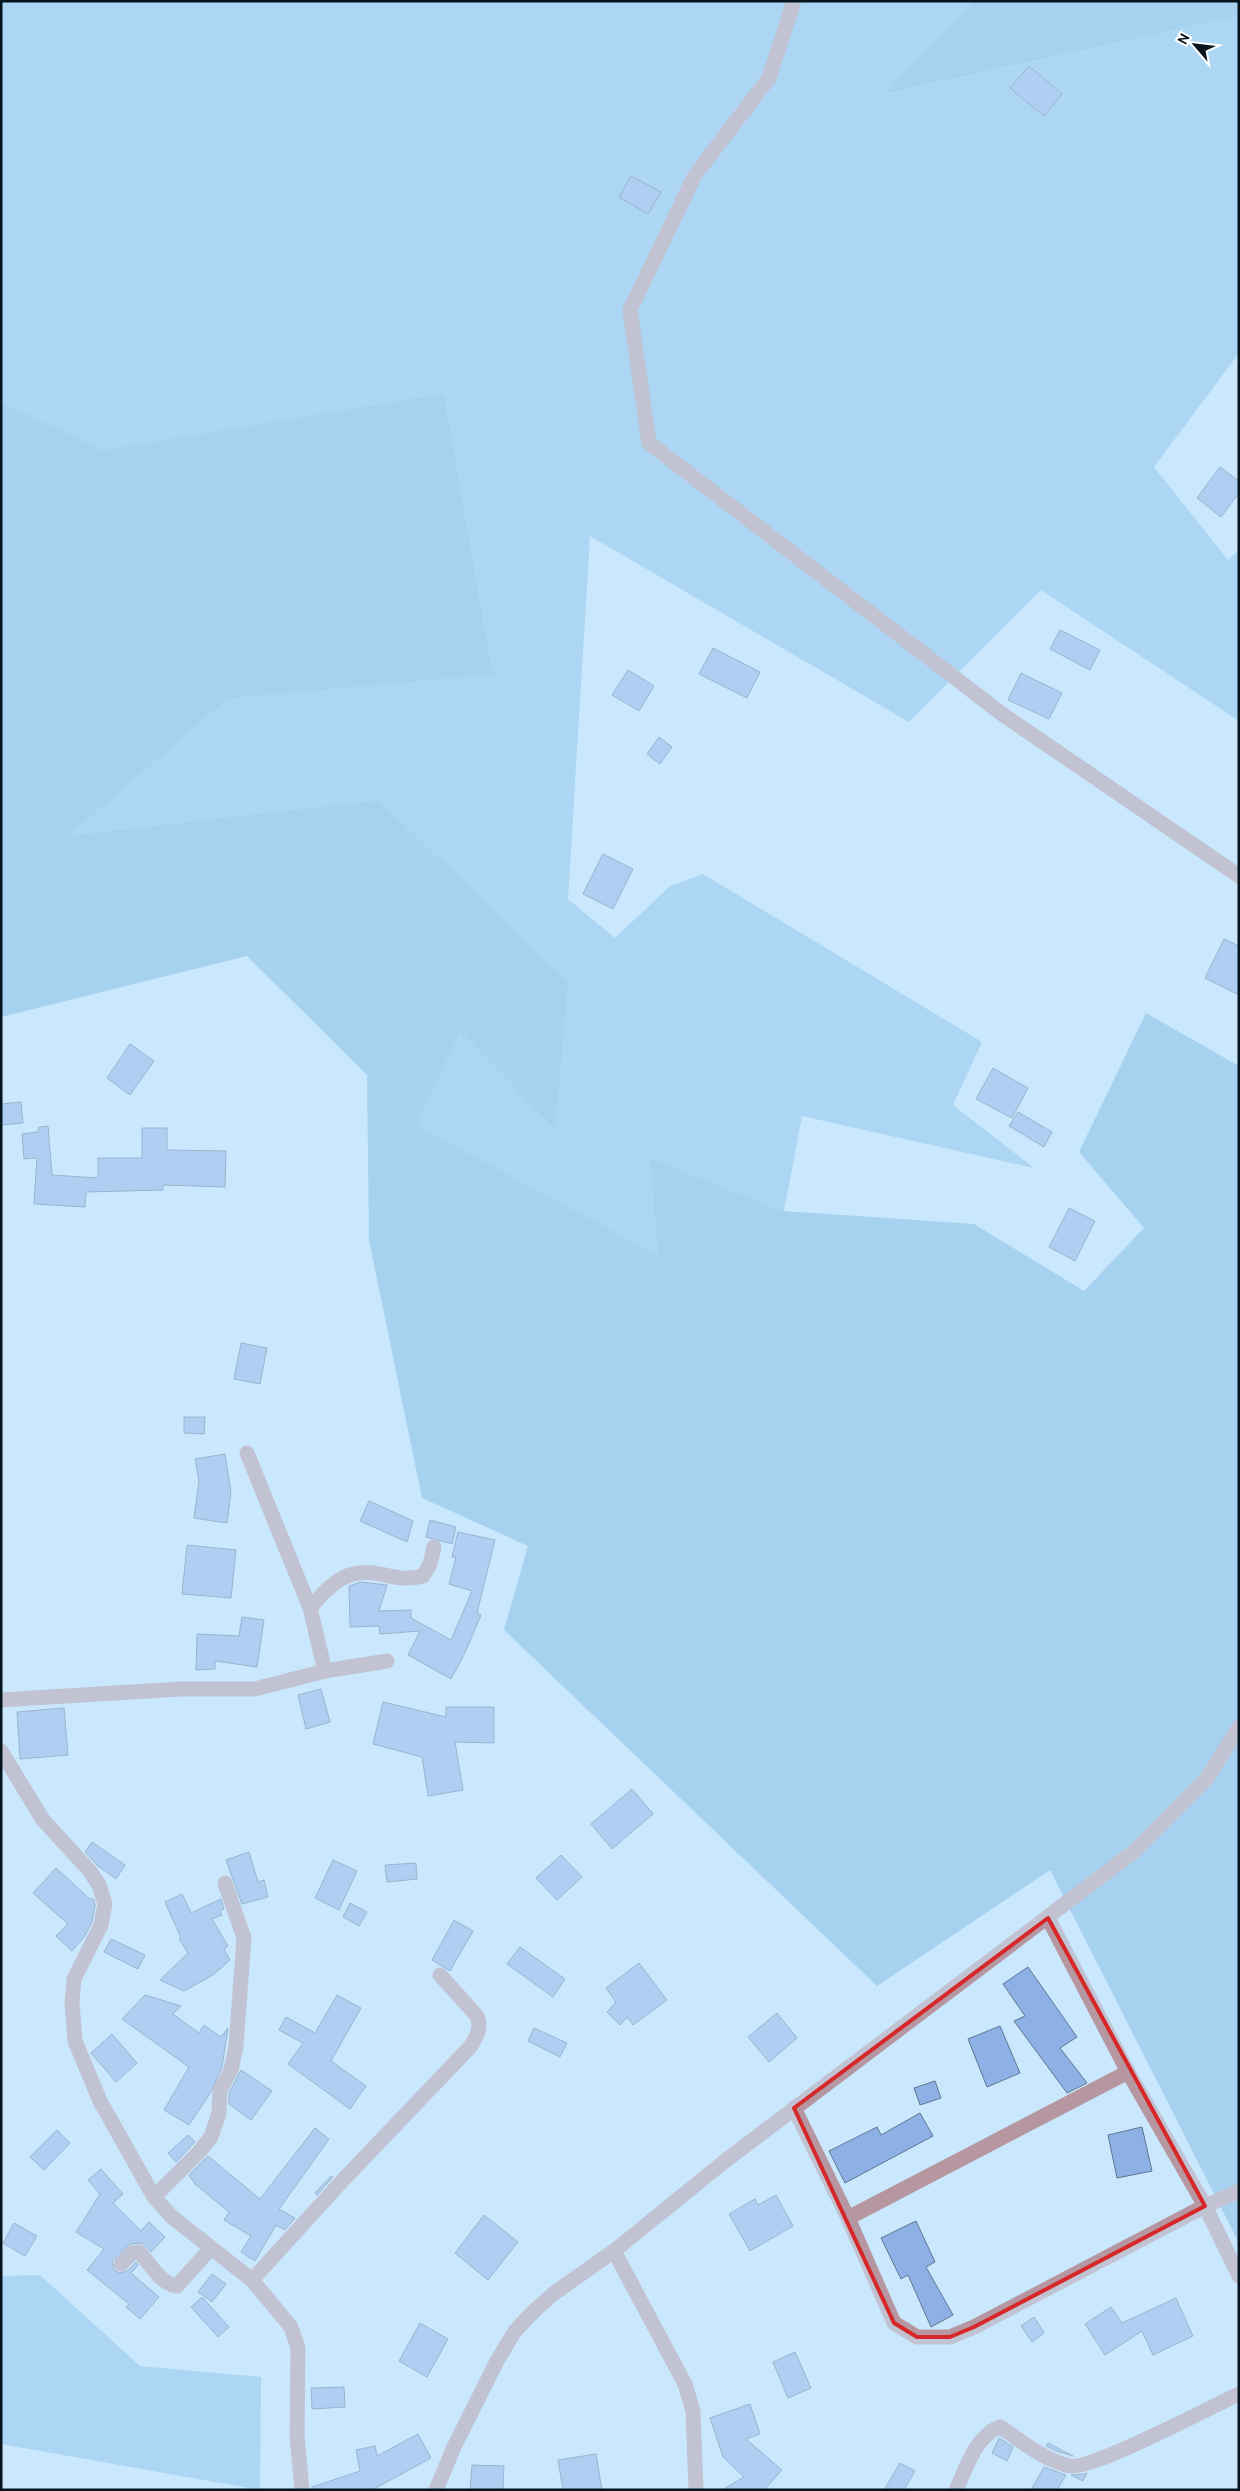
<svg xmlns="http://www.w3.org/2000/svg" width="1240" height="2491" font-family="Cabin,sans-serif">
<rect width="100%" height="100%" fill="#cae8fd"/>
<g fill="#88c1e6">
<path d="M1 1H973L887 94 1239 16V353L1154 467 1228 560 1239 550V721L1041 590 909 722 590 536 568 899 615 938 670 886 703 874 982 1042 953 1105 1034 1168 802 1116 784 1211 649 1157 658 1255 417 1125 460 1030 555 1129 378 800 68 835 228 699 493 675 444 393 101 450 1 401Z"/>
<path d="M40 2275 140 2366 261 2377 260 2490 1 2444V2276Z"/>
</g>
<g fill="#7ab7de">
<path d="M973 1H1239V16L886 94Z"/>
<path d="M444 393 493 675 228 699 69 835 378 800 568 982 555 1129 460 1031 417 1125 658 1255 649 1157 784 1211 974 1224 1084 1291 1144 1228 1079 1152 1146 1013 1239 1066V2243L1050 1870 877 1986 504 1630 528 1546 422 1498 369 1240 367 1075 247 956 1 1017V401L101 450Z"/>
</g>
<g fill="#8db1e4" stroke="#607594">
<path d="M1029 66 1062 94 1044 116 1010 88Z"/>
<path d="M631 176 661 192 648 214 619 197Z"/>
<path d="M1220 467 1239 481V493L1221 517 1197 498Z"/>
<path d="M1060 630 1100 650 1090 670 1050 649Z"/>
<path d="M713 648 760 672 747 698 699 674Z"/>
<path d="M628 670 654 686 639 711 612 695Z"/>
<path d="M1021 673 1062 693 1049 719 1008 700Z"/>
<path d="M659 737 672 747 660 764 647 754Z"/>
<path d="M603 854 633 869 613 909 583 894Z"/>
<path d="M1224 939 1239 946V995L1205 978Z"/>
<path d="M130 1044 154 1061 130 1095 107 1078Z"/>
<path d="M993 1068 1028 1088 1012 1118 976 1099Z"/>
<path d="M21 1102 23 1123 1 1125V1104Z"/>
<path d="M1018 1112 1052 1132 1044 1147 1009 1126Z"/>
<path d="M48 1126 52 1175 98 1178V1158H142V1128H167V1150L226 1151 225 1187 163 1185V1190L86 1192 85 1207 34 1204 37 1158 24 1159 22 1134 38 1132 39 1127Z"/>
<path d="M1069 1208 1095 1221 1075 1261 1049 1247Z"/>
<path d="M241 1343 267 1348 260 1384 234 1379Z"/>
<path d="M184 1417H205L204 1434 184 1433Z"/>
<path d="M225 1454 231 1492 227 1523 194 1518 199 1481 195 1459Z"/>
<path d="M369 1501 413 1521 407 1542 360 1521Z"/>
<path d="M430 1520 456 1527 452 1544 426 1537Z"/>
<path d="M458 1532 495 1540 477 1613 481 1615 464 1655 451 1679 408 1655 420 1631 380 1634 379 1626 350 1627 349 1586 361 1582 387 1585 379 1611 411 1610V1618L451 1640 472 1591 449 1584 456 1557H452Z"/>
<path d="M187 1545 236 1550 231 1598 182 1594Z"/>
<path d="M242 1617 264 1620 257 1667 215 1661V1669L196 1670 197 1634 239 1636Z"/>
<path d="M321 1689 330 1722 306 1729 298 1695Z"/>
<path d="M383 1702 446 1717V1707H494V1743L455 1742 463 1790 428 1796 422 1757 373 1744Z"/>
<path d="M64 1708 68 1755 20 1759 17 1712Z"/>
<path d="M632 1789 653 1814 612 1849 591 1824Z"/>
<path d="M92 1842 125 1865 116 1879 98 1866 85 1852Z"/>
<path d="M249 1852 258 1882 264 1880 268 1897 242 1904 226 1860Z"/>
<path d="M561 1855 582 1877 557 1900 536 1878Z"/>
<path d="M333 1860 357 1871 339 1910 315 1898Z"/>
<path d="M416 1863 417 1879 387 1882 385 1865Z"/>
<path d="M56 1868 90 1899H94L95 1905 92 1922 84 1937 72 1951 56 1936 68 1924 33 1893Z"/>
<path d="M182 1894 191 1913 221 1899 224 1909 220 1911 222 1915 212 1919 228 1946 224 1949 230 1960 213 1975 184 1991 160 1980 188 1953 179 1939 181 1938 165 1902Z"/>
<path d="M350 1903 367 1912 359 1926 343 1917Z"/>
<path d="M454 1920 473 1931 450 1971 432 1960Z"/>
<path d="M111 1939 145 1955 138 1969 104 1952Z"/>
<path d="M520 1947 565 1979 553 1997 507 1964Z"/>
<path d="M639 1963 667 2000 633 2025 627 2017 620 2025 607 2012 616 2002 606 1988Z"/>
<path d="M1028 1967 1077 2037 1060 2048 1087 2083 1067 2093 1014 2021 1025 2016 1003 1984Z"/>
<path d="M145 1995 181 2006 173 2014 199 2033 204 2025 221 2037 228 2028 222 2067 211 2092 189 2125 164 2110 189 2067 122 2019Z"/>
<path d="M337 1995 361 2008 331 2061 366 2086 350 2109 288 2064 303 2043 279 2030 286 2017 315 2033Z"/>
<path d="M777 2013 797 2038 769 2062 748 2037Z"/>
<path d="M1000 2026 1020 2073 987 2087 968 2039Z"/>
<path d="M534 2028 567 2043 560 2057 528 2041Z"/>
<path d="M112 2034 137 2063 116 2082 91 2053Z"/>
<path d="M241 2070 272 2091 251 2120 229 2104V2093Z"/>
<path d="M935 2081 941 2098 920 2105 914 2088Z"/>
<path d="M920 2113 933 2136 845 2183 829 2151 877 2127 881 2135Z"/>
<path d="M1142 2127 1152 2171 1117 2178 1108 2135Z"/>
<path d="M315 2128 329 2139 279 2209 295 2218 285 2230 276 2225 255 2261 241 2252 251 2236 224 2220 229 2212 195 2184 189 2175 208 2156 260 2199Z"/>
<path d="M57 2130 70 2143 44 2170 30 2157Z"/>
<path d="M188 2135 195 2142 176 2162 168 2153Z"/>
<path d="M101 2169 123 2194 113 2203 141 2231 149 2222 165 2237 151 2252 142 2243 130 2244 112 2261 114 2270 119 2273 127 2271 136 2262 138 2265 131 2273 159 2297 140 2319 126 2307 129 2304 87 2270 104 2249 76 2232 100 2194 88 2180Z"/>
<path d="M331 2176 333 2177 317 2195 315 2193Z"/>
<path d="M776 2195 793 2226 750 2251 729 2214 755 2199 758 2205Z"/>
<path d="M484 2215 518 2242 488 2280 455 2253Z"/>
<path d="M916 2221 935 2262 926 2267 953 2315 931 2327 908 2275 901 2279 881 2238Z"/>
<path d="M14 2223 37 2236 25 2256 3 2243Z"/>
<path d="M212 2274 226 2284 212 2302 198 2292Z"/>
<path d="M202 2297 229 2327 218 2337 191 2307Z"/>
<path d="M1176 2298 1193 2336 1153 2355 1142 2331 1105 2355 1085 2324 1111 2307 1122 2323Z"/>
<path d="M1034 2317 1044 2333 1032 2342 1021 2326Z"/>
<path d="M420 2323 448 2339 427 2377 399 2361Z"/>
<path d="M795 2352 811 2388 788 2398 773 2362Z"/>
<path d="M344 2387 345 2407 312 2409 311 2388Z"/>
<path d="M750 2404 760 2434 746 2439 782 2470 764 2490H722L744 2477 723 2457 710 2418Z"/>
<path d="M418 2434 431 2458 372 2490H312V2487L360 2471 356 2450 375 2446 377 2456Z"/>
<path d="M999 2438 1013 2447 1007 2461 992 2453Z"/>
<path d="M1048 2443 1073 2456 1056 2451 1046 2446Z"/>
<path d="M596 2454 602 2490H563L558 2460Z"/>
<path d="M900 2463 915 2471 904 2490H884Z"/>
<path d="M472 2465 504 2466 503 2490H470Z"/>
<path d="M1044 2467 1066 2475 1057 2490H1031Z"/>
<path d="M1087 2473 1083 2481 1071 2475 1084 2474Z"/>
</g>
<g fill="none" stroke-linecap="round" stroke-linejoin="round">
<g stroke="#b697a1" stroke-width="15">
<path d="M794 1 769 78 695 175 630 310 649 443 1002 714 1239 876"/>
<path d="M247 1453 310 1608 325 1671"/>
<path d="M310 1608C333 1582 347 1566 385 1575 399 1578 408 1580 423 1576L430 1564 434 1547"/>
<path d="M1 1700 180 1689H255L325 1671 387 1661"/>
<path d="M1 1751 43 1820 89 1870 99 1885 105 1904 101 1925 74 1979 72 2002 75 2041 100 2101 154 2197 172 2217 252 2280 291 2327 298 2348 297 2436 302 2490"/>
<path d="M1048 1918 1128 2072 1205 2206 1239 2276"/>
<path d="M794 2108 848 2218 894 2323 917 2337H950L974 2327 1205 2206 1239 2191"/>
<path d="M154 2197 199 2152 211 2137 219 2113 220 2090 231 2070 236 2046 244 1938 225 1883"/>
<path d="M848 2218 1128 2072"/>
<path d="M614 2251 685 2384 693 2411 696 2490"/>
<path d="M121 2264 132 2253 139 2252C151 2264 159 2283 177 2286L211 2248"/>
<path d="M252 2280 344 2179 470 2047C477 2036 482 2028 477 2016L440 1975"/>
<path d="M956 2490C967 2467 975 2436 1000 2427 1022 2441 1045 2461 1070 2466 1092 2470 1211 2407 1239 2394"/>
</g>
<path stroke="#b697a1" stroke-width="15" d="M436 2490 454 2447 497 2361 515 2331 534 2311 553 2294 614 2251 725 2161 1136 1850 1207 1778 1239 1727"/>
</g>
<path d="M0 0H1240V2491H0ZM1048 1918 1205 2206 974 2327 950 2337H917L894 2323 794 2108Z" fill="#cae8fd" fill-opacity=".55" fill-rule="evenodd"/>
<path fill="none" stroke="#d62828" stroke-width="4" stroke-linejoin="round" d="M1048 1918 1205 2206 974 2327 950 2337H917L894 2323 794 2108Z"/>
<rect width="1240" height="2491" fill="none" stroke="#06141d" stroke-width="5"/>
<g transform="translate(1195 45) rotate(298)" stroke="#ffffff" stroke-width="4" paint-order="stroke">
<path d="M0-4L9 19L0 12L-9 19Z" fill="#06141d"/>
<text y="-8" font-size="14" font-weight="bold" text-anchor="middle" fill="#06141d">N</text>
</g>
</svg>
